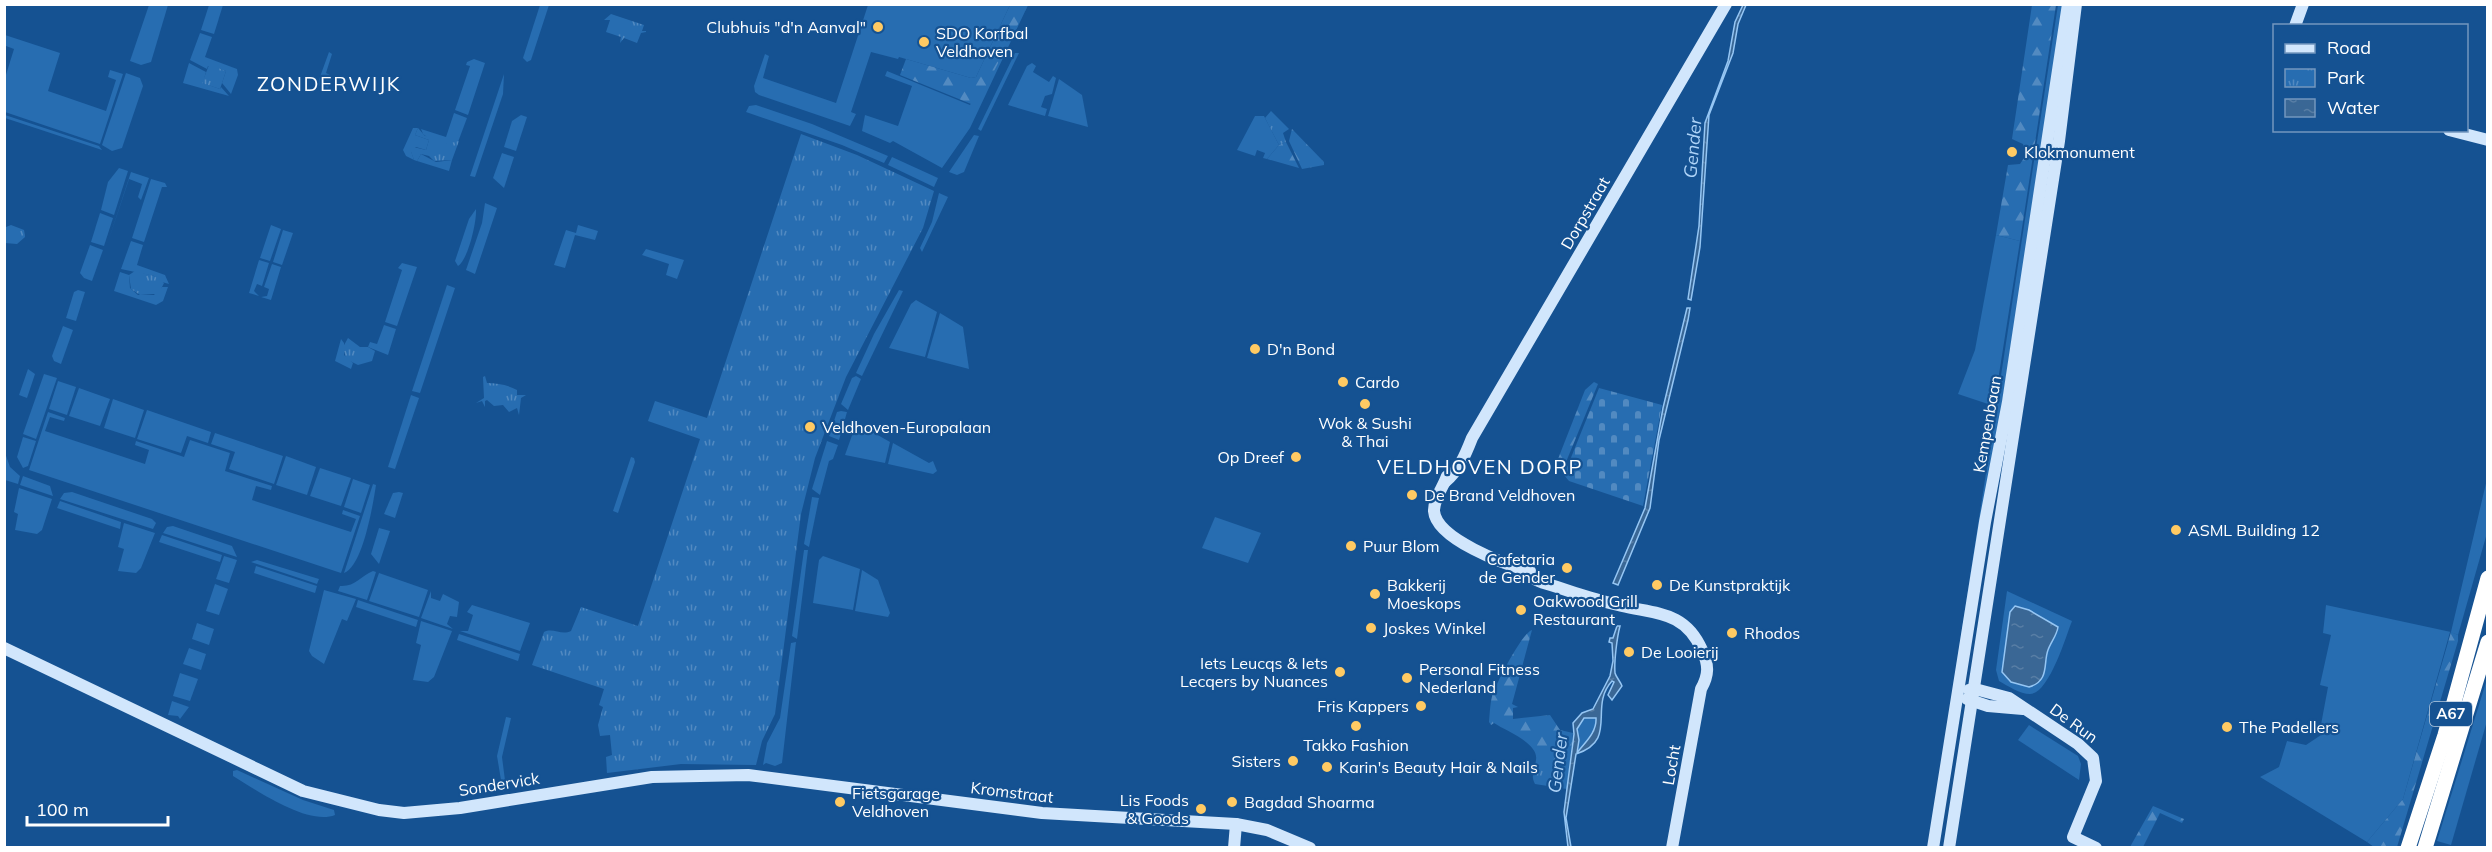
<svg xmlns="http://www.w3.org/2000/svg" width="2492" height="852" font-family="Mulish,sans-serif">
<defs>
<pattern id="forest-firs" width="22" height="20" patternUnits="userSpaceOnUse" patternTransform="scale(1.5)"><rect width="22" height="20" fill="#276db1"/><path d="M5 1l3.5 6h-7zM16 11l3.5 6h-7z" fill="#528ac1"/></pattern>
<pattern id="cemetery-stones" width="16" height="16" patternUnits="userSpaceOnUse" patternTransform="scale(1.5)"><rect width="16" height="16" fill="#276db1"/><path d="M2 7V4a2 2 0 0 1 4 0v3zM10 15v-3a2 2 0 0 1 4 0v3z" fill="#528ac1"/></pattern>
<pattern id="park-tufts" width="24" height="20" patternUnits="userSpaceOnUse" patternTransform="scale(1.5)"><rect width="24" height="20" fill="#276db1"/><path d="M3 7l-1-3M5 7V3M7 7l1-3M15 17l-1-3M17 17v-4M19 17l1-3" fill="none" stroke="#528ac1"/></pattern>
<pattern id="water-ripples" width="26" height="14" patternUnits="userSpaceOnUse" patternTransform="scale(1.5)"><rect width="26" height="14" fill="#3a6795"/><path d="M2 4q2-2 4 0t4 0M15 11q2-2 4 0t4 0" fill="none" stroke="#587ea5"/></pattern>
</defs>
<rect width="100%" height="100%" fill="#155292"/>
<g fill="#276db1" fill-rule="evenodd">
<path d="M149 5H168L151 62 141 65 130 61Z"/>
<path d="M209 5H223L214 34 201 30Z"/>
<path d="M540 5H549L531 60 527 62 523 58Z"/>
<path d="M868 5H1010L976 77 971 78 899 57 898 59 871 52 851 112 856 114 850 126 759 95 755 92 754 86 765 54 769 56 763 78 836 103Z"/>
<path d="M1028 5 970 128 942 168 893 141 890 143 862 131 865 115 898 126 912 86 885 76 887 71 970 105Z"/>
<path d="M2058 5H2063L1993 463 1948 720Z"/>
<path d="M200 33 212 37 205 57 237 69 238 75 231 94 222 83 226 71 208 66 207 69 190 60Z"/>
<path d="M5 35 60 53 48 91 106 111 116 80 108 77 110 70 123 74 100 144 5 112V78L14 49 6 46Z"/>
<path d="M329 52 332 54 326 73 332 76 328 88 317 85Z"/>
<path d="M1015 53H1019L981 131 978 129Z"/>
<path d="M474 59 485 63 468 115 455 110 470 66 466 65 467 62Z"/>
<path d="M189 63 206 72 203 83 220 89 221 87 229 96 183 83Z"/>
<path d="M1032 63 1036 66 1033 72 1049 82 1053 76 1056 78 1052 94 1045 96 1041 107 1047 109 1045 116 1008 105 1027 66Z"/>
<path d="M126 73 140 78 143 86 122 148 112 151 102 145Z"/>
<path d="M504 74 503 94 475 177 470 176Z"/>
<path d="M1059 79 1082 95 1088 127 1048 116Z"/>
<path d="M756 105 812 124 888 156 884 163 842 145 746 112 749 106Z"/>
<path d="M454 113 467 118 458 142 448 145C438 138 431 141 423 134L421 129 446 137Z"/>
<path d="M5 115 99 146 102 150 5 118Z"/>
<path d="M521 115 527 117 516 151 504 147 512 121Z"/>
<path d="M1255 116H1264L1279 145 1267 159 1263 158 1265 153 1257 150 1255 156 1237 150Z"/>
<path d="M413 128H418L415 135 429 140 426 150 416 147 411 151 414 160 406 156 403 150Z"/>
<path d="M974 135 979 136 964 172 957 175 949 172Z"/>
<path d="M502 153 514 157 504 188 493 178Z"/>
<path d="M421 154 436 162 452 160 449 171 417 161Z"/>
<path d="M892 157 938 178 934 187 888 165Z"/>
<path d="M119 168 128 171 114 215 101 210 108 182Z"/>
<path d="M131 172 149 178 141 200 138 197 142 184 129 179 107 245Z"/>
<path d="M151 179 165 183 167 187H162L144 242 132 238Z"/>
<path d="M939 193 948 197 922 252 920 248 932 222Z"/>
<path d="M485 203 497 208 475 274 466 270 482 223Z"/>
<path d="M476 209C477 221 468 260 458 266L455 261 469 219Z"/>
<path d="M100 213 113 218 104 246 91 242Z"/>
<path d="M271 225 281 229 270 261 260 258Z"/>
<path d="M578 225 598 231 595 240 575 235 565 268 554 265 566 230 576 233Z"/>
<path d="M283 230 293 233 282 265 273 262Z"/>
<path d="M1996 235 2020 241 1994 406 1958 394 1975 350Z"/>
<path d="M131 241 143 245 137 265 165 275 169 284 158 281 154 276 121 269Z"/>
<path d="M90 245 103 250 92 281 84 278 80 273Z"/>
<path d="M646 249 684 260 677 279 666 275 669 264 642 255Z"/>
<path d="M259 260 269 263 262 286 257 284 254 291 259 296 249 293Z"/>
<path d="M402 263 417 267 397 326 385 322 402 270 398 268Z"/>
<path d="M272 264 281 267 271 300 261 297 267 296 269 289 264 287Z"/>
<path d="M120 272 129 275 130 288 138 295H156L162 287H168L163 301 156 305 114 291Z"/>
<path d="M447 285 455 288 420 393 412 391Z"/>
<path d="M78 290 85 292 76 321 66 318 74 292Z"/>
<path d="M899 290 903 291 862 376 856 373 874 334Z"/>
<path d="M916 300 937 312 925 357 889 348 911 304Z"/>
<path d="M940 313 963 327 969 369 927 358Z"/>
<path d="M384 325 396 329 388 355 368 347 370 342 377 344Z"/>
<path d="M63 326 73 330 61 364 54 361 52 356Z"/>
<path d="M341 339 344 343V355L353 363 351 369 335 361Z"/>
<path d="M28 369 35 374 27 398 19 395Z"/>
<path d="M44 374 57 378 36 439 23 434Z"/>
<path d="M856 376 861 379 848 410 841 404 852 378Z"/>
<path d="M58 381 76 387 67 415 49 409Z"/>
<path d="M79 388 110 399 100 426 69 416Z"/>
<path d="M411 395 419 398 395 469 388 467Z"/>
<path d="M113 399 144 410 135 438 104 428Z"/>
<path d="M147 410 211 432 208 443 187 436 181 453 137 439Z"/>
<path d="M841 411 847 412 839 440 829 436 837 412Z"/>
<path d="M48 412 65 418 64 421 50 417 45 431 145 464 149 450 135 445 136 441 184 457 190 440 230 453 225 471 272 486 271 490 256 486 252 500 351 532 356 519 342 514 343 510 360 516 341 573 29 470Z"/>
<path d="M860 425 890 442 885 463 845 455 855 427Z"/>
<path d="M215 433 283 456 274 484 229 469 235 452 211 444Z"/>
<path d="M23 437 36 441 28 466 23 468 17 457Z"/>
<path d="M827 441 838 445 833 459 829 461 820 495 812 489Z"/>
<path d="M893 443 929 463 933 461 937 471 933 474 888 464Z"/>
<path d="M4 450 10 467 20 476 18 484 5 480Z"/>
<path d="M286 456 316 467 307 495 276 485Z"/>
<path d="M631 457 634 458 635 462 618 513 613 511Z"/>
<path d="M320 468 351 478 341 506 310 496Z"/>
<path d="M23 476 50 486 53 496 20 485Z"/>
<path d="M353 479 370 485 361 513 344 507Z"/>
<path d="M2487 479V533L2458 635 2450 632 2403 799 2367 842 2260 777 2279 767 2287 741 2306 745 2324 733 2320 730 2328 687 2320 685 2331 635 2323 633 2326 605 2451 632Z"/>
<path d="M373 484 376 485C373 504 363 566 344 573Z"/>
<path d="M19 488 52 499 42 530 37 534 15 530 18 514 14 512Z"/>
<path d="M72 492 152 519 156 523 153 529 60 499 64 493Z"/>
<path d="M399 492 403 493 395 518 384 514 393 493Z"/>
<path d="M812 497 819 498 809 547 804 544Z"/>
<path d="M60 501 121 522 120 529 57 508Z"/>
<path d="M1215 517 1261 533 1248 563 1202 548Z"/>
<path d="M124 523 155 533 141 568 136 573 118 571 124 549 118 547Z"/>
<path d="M167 527 173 526 232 546 237 557 163 533Z"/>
<path d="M379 528 390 531 379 564 371 554Z"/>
<path d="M162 535 222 555 220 562 159 542Z"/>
<path d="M804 550H808L797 639 792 636Z"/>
<path d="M224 556 237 560 229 583 216 579Z"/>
<path d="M823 556 860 569 853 610 813 603 819 560Z"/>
<path d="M257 560 319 579 317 584 251 562Z"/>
<path d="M256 566 317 586 315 593 254 573Z"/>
<path d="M862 570 878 580 890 613 888 617 855 611Z"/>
<path d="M373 571 376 572 367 600 338 591 340 586C355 587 361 576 373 571Z"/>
<path d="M379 573 428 590 419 617 369 601Z"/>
<path d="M215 584 228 589 219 615 206 611Z"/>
<path d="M324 590 356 599 347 621 342 619 324 664 312 656 309 651Z"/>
<path d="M431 591V598L440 601 443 594 459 602 457 617 450 616 447 624 453 629 421 618Z"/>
<path d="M2007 591 2072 621C2066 636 2049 694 2030 694 2020 694 2008 686 1999 681L1996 670ZM2029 610 2058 627V631L2029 687 2011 682Z"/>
<path d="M358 600 418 620 416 627 356 607Z"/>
<path d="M472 605 530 623 520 651 460 631H468L473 615 467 612Z"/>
<path d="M421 621 452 631 434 677 428 682 413 680 421 645 416 643Z"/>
<path d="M197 623 214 629 209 645 192 639Z"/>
<path d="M459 634 520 654 518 661 457 640Z"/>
<path d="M796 642 782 763 775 766 766 763 763 765 767 743 780 718 791 643Z"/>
<path d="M189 648 206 654 201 670 183 664Z"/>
<path d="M180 673 198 679 190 701 173 696Z"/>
<path d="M2487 679V721L2451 845 2437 841Z"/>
<path d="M172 701 189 707 180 719 178 716 168 715Z"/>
<path d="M506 717 511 718 502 757 506 788 503 792 497 756Z"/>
<path d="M1584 718H1596C1597 733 1585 744 1576 753L1577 729Z"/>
<path d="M2029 725 2078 756 2081 764 2079 780 2018 740Z"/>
<path d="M237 770 303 800 334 810 335 815C308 826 256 790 233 776V771Z"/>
</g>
<g fill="url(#forest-firs)">
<path d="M1010 5H1028L976 106 900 75 906 59 971 78 976 77Z"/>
<path d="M2032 5H2056L2020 241 1996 235 2008 165 2020 164 2026 155 2023 144 2012 139Z"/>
<path d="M1292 129 1324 162V165L1302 169 1289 141Z"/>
<path d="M1286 142 1299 168 1267 159 1279 145Z"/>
<path d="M1594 382 1598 384 1566 462 1558 459 1585 390Z"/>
<path d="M1532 630 1512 704 1518 707 1513 708V719L1550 715 1560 730 1573 733 1567 789 1535 784C1530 775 1535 769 1536 760 1539 743 1506 731 1494 723L1491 725 1489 722C1490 712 1490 702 1493 693 1498 681 1522 633 1532 630Z"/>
<path d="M2451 632 2458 635V641L2397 847H2374L2367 842 2403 799Z"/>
<path d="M2153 806 2184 819 2182 823 2160 813 2143 847H2130Z"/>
</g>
<path fill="url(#cemetery-stones)" d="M1599 388 1662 405 1643 506 1569 481 1564 475Z"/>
<g fill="url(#park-tufts)">
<path d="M611 14 644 25 642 31H646V32L641 33 637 43 624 38 620 43 621 37 606 32 610 20H604Z"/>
<path d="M209 65 226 71 220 89 202 83Z"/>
<path d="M1271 111 1289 129 1283 133 1286 142 1279 145 1265 118Z"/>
<path d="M418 128 425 136 439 137 447 144 459 141 452 160 434 161 429 156 421 154 417 161 414 160 409 146 426 150 429 140 415 135Z"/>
<path d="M801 134 857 155 934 191 923 228 846 377 815 458 801 514 775 714 762 741 756 765 681 764 607 773 606 757 612 755 610 735 600 736 598 725 603 707 599 705 604 689 532 665 544 632C553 627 561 636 571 631L581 607 638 626 700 439 648 421 655 401 707 418Z"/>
<path d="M4 225 6 227 11 225 24 230 25 237 17 244 5 243Z"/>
<path d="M135 271 154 276 164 283 161 289V298L158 299 154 294 140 295 131 289 129 275Z"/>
<path d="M348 338 360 347H368L375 351 372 361 358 365 346 359 343 347Z"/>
<path d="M485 376 487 383C497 383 508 385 517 390V395H526L521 398 519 415 517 408 509 412 503 405 494 406 487 400 485 401V407L482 401 476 403 484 398 483 377Z"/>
<path d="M1539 765 1562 769 1559 785 1539 781 1536 778Z"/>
</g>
<g fill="url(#water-ripples)" stroke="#95c6f4" stroke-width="1.5" fill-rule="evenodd">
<path d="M1743 5H1746L1738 24 1733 53 1709 115 1700 247 1691 300 1688 299 1699 226 1705 123 1728 61 1735 22Z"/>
<path d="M1687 308H1690L1688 320 1659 440 1650 508 1618 585 1613 583 1645 508 1663 408Z"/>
<path d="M2015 606 2029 610 2058 627C2057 635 2051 642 2048 650 2043 663 2050 681 2029 687L2011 682 2002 672 2010 612Z"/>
<path d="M1617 626H1620C1617 637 1614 662 1615 673 1616 677 1620 681 1622 686L1612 700 1608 695 1614 682 1612 681C1588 707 1619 740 1576 754L1566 818 1571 847H1568L1564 812 1574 734 1573 723 1582 713 1593 709 1610 676 1613 661 1612 643 1609 642 1610 638H1613ZM1584 718H1596C1597 733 1584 743 1577 753L1579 740 1577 729Z"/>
</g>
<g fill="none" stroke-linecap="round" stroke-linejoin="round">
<g stroke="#d1e6fc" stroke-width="12">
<path d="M2295 26 2303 4"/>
<path d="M2449 130 2488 140"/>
<path d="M1447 476C1443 488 1434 498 1434 511 1436 539 1506 565 1530 571"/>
<path d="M1445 482C1459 470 1465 456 1472 438L1726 4"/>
<path d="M1524 570C1534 582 1545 583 1560 588 1580 595 1601 601 1622 606 1656 614 1685 611 1702 650 1709 665 1709 675 1701 689L1672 848"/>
<path d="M4 648 303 791 379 810 404 813 460 808 652 777 748 775 1042 813 1236 824 1267 830 1310 848"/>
<path d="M1969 690 1975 689 2009 698 2078 744 2093 758 2096 781 2073 837 2096 848"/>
<path d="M1967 699 1988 706 2023 709"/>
<path d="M1234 848 1236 824"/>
<path d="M1933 848 1985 522 2008 402 2068 4"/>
<path d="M1949 848 2059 141 2076 4"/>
</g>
<g stroke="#fff" stroke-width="15">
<path d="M2408 848 2445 735 2488 578"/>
<path d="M2425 848 2488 642"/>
</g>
</g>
<g fill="#ffca63" stroke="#155292" stroke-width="2">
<circle cx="878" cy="27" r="6"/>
<circle cx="924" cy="42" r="6"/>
<circle cx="2012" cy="152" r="6"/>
<circle cx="1255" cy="349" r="6"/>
<circle cx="1343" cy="382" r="6"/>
<circle cx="1365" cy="404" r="6"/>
<circle cx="810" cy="427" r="6"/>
<circle cx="1296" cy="457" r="6"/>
<circle cx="1412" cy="495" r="6"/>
<circle cx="2176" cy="530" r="6"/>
<circle cx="1351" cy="546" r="6"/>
<circle cx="1567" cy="568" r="6"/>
<circle cx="1657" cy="585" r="6"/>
<circle cx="1375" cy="594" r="6"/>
<circle cx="1521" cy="610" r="6"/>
<circle cx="1371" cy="628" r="6"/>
<circle cx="1732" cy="633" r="6"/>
<circle cx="1629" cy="652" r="6"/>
<circle cx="1340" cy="672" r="6"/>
<circle cx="1407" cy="678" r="6"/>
<circle cx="1421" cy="706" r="6"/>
<circle cx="1356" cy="726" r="6"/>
<circle cx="2227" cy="727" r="6"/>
<circle cx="1293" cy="761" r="6"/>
<circle cx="1327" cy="767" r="6"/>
<circle cx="840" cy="802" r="6"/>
<circle cx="1232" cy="802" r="6"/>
<circle cx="1201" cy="809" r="6"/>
</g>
<g text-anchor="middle" stroke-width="4.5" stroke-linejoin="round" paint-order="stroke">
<rect fill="#155292" stroke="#b9cbde" stroke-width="1.5" x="2430" y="702" width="42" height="24" rx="4.5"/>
<g font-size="15" font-weight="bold" fill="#fff">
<text x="2451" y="719">A67</text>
</g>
<g font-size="16" fill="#fff" stroke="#155292" text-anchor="start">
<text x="866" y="33" text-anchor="end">Clubhuis "d'n Aanval"</text>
<text x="936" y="39">SDO Korfbal<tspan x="936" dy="18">Veldhoven</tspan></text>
<text x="2024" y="158">Klokmonument</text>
<text x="1267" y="355">D'n Bond</text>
<text x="1355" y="388">Cardo</text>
<text x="1365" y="429" text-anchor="middle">Wok &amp; Sushi<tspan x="1365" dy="18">&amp; Thai</tspan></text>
<text x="822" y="433">Veldhoven-Europalaan</text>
<text x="1284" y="463" text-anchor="end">Op Dreef</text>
<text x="1424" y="501">De Brand Veldhoven</text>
<text x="2188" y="536">ASML Building 12</text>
<text x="1363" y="552">Puur Blom</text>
<text x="1555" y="565" text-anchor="end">Cafetaria<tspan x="1555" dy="18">de Gender</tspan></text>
<text x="1387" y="591">Bakkerij<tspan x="1387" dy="18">Moeskops</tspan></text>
<text x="1669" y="591">De Kunstpraktijk</text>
<text x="1533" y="607">Oakwood Grill<tspan x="1533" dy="18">Restaurant</tspan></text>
<text x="1383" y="634">Joskes Winkel</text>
<text x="1744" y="639">Rhodos</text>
<text x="1641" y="658">De Looierij</text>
<text x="1328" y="669" text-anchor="end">Iets Leucqs &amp; Iets<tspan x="1328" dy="18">Lecqers by Nuances</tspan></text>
<text x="1419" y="675">Personal Fitness<tspan x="1419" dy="18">Nederland</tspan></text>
<text x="1409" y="712" text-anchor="end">Fris Kappers</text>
<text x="2239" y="733">The Padellers</text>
<text x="1356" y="751" text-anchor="middle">Takko Fashion</text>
<text x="1281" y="767" text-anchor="end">Sisters</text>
<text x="1339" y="773">Karin's Beauty Hair &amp; Nails</text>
<text x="852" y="799">Fietsgarage<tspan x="852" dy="18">Veldhoven</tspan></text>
<text x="1189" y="806" text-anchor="end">Lis Foods<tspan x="1189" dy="18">&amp; Goods</tspan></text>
<text x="1244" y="808">Bagdad Shoarma</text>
</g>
<g font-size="16" fill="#fff" stroke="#155292">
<text transform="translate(1585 213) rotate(-60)" y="6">Dorpstraat</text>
<text transform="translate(1987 424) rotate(-80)" y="6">Kempenbaan</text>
<text transform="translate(2074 723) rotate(36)" y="6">De Run</text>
<text transform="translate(1671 765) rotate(-80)" y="6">Locht</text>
<text transform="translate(499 784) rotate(-9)" y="6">Sondervick</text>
<text transform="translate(1012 792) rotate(7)" y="6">Kromstraat</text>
</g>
<g font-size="18" font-style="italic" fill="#afd4f8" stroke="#155292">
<text transform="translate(1693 148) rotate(-85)" y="6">Gender</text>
<text transform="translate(1558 763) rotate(-83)" y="6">Gender</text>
</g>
<g font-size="20" letter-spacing="1.5" fill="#fff" stroke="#155292">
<text x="329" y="91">ZONDERWIJK</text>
<text x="1480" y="474">VELDHOVEN DORP</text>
</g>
</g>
<rect width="2492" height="852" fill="none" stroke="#ffffff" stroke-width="12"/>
<rect x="2273" y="24" width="195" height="108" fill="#155292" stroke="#7397be" stroke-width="1.5"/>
<rect x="2285" y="44" width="30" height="9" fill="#d1e6fc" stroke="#7397be" stroke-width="1.5"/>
<text x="2327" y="54" font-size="18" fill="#ffffff">Road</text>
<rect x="2285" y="69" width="30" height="18" fill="url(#park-tufts)" stroke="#7397be" stroke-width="1.5"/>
<text x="2327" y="84" font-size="18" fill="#ffffff">Park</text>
<rect x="2285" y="99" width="30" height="18" fill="url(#water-ripples)" stroke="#7397be" stroke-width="1.5"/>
<text x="2327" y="114" font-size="18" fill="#ffffff">Water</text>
<path d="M27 816v9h141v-9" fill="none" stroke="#ffffff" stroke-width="3"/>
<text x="36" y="816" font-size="18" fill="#ffffff" stroke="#155292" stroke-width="4.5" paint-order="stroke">100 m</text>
</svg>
